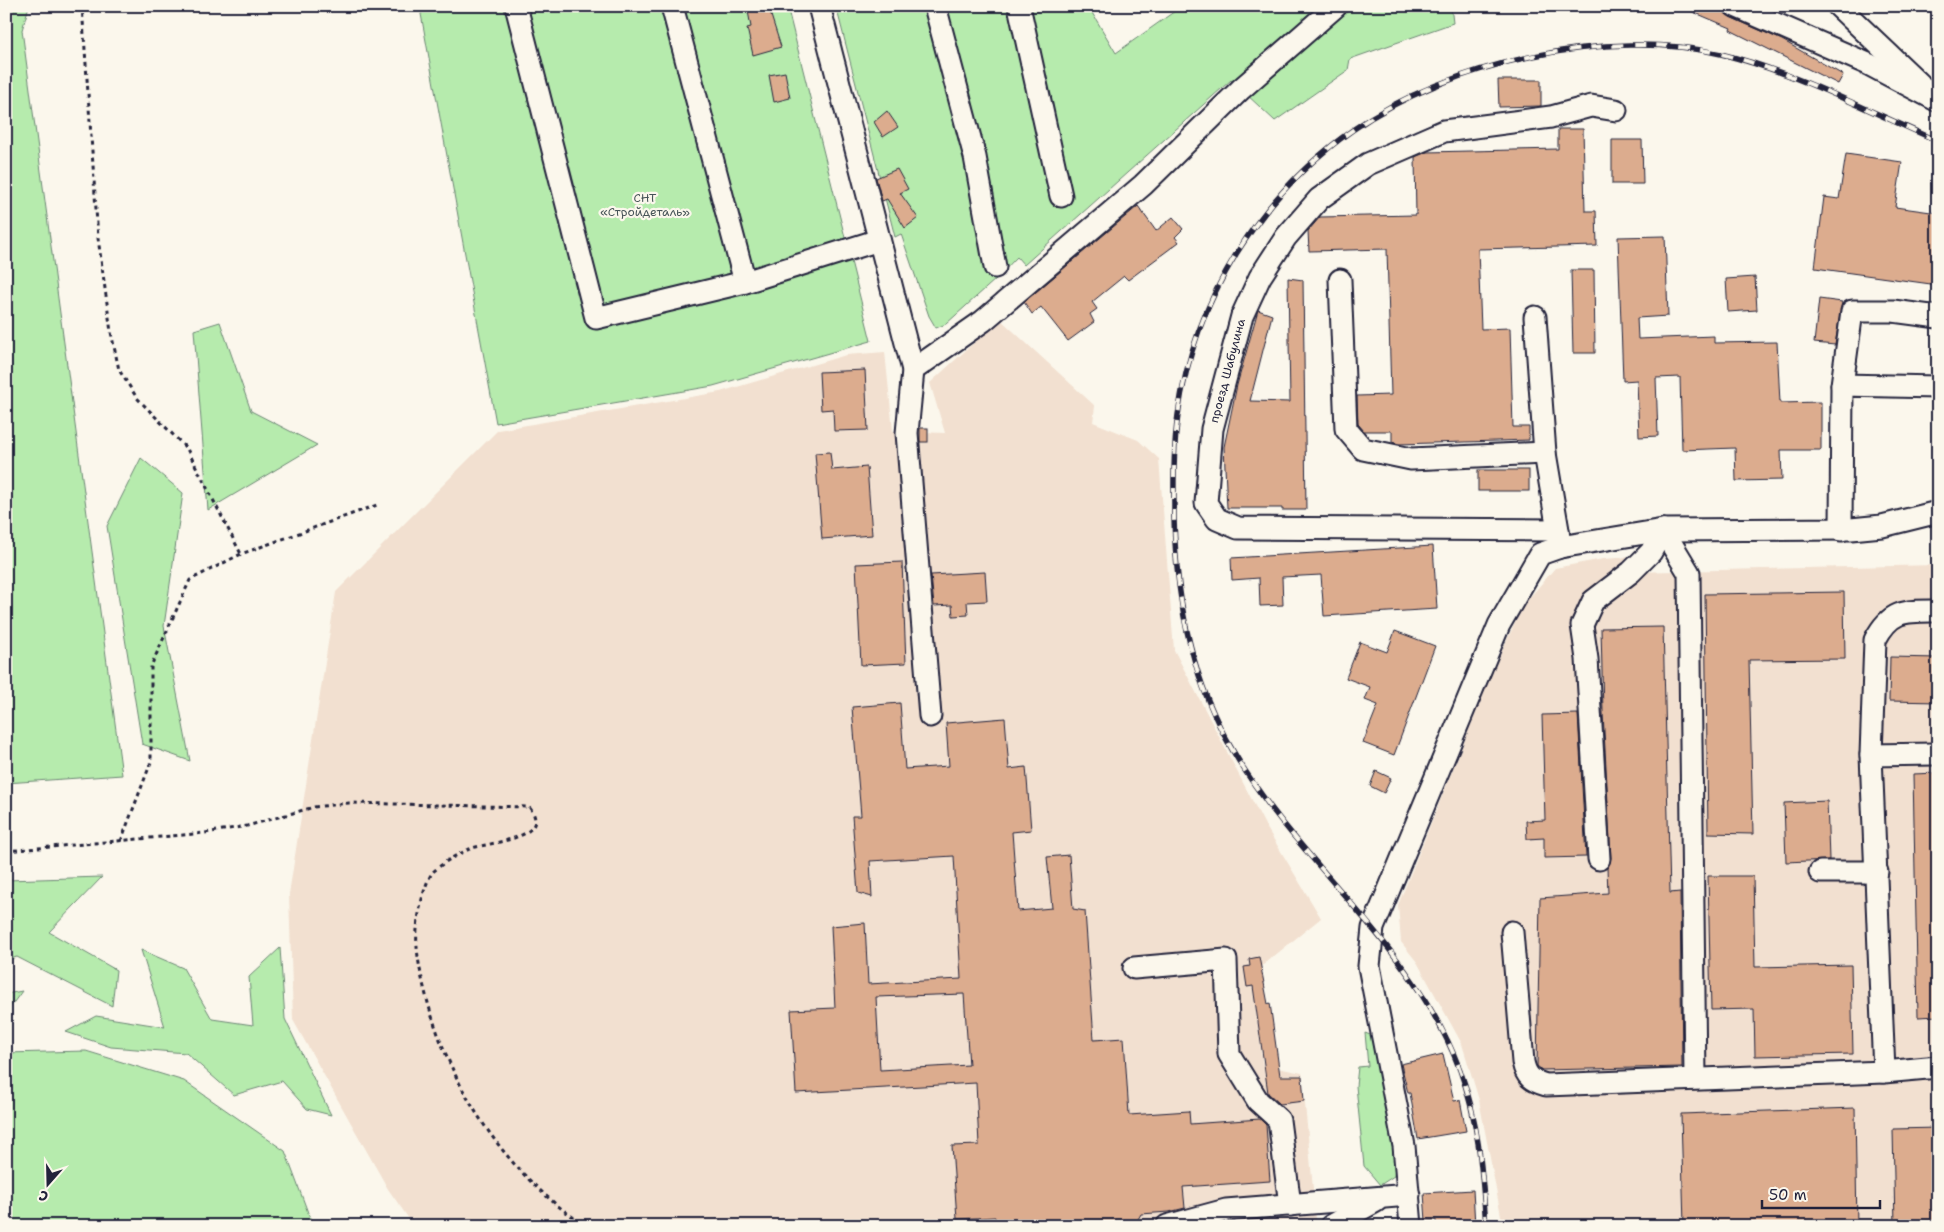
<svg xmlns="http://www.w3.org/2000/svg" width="1944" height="1232" font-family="'Shantell Sans',sans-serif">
<rect width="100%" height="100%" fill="#fbf7ec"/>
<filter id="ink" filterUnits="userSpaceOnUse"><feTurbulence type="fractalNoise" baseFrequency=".02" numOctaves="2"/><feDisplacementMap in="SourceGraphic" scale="10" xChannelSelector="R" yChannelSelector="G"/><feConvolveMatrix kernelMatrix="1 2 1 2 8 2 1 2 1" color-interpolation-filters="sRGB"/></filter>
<g filter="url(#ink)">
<g fill="#f2e0d0">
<path d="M1000 319 1095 406 1093 422 1138 440 1159 459 1174 650 1265 825 1321 918 1252 974 1263 1065 1302 1073 1316 1220 1209 1223V1226H414L388 1189 293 1020 289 894 336 592 498 430 720 392 846 355 885 352 893 431 945 433 930 383Z"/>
<path d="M1632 557V572L1938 565V1226H1503L1479 1100 1462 1044 1417 962 1401 942 1398 905 1495 665 1524 604 1555 568 1603 559Z"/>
</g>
<g fill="#b6ebad" stroke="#6c8674">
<path d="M6 6H29L22 30 122 775 6 783Z"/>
<path d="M424 6H787L871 341 713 386 496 423 421 14Z"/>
<path d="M836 6H1088L1116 53 1182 6H1431L1432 9 1451 6 1453 23 1350 59 1348 70 1275 121 1231 80 1024 265 1017 257 996 279 946 324 936 328 929 316 901 234 895 237Z"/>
<path d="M220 322 251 411 317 445 208 510 194 330Z"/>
<path d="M141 458 183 493 164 626 190 761 142 744 107 526Z"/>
<path d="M102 877 49 932 116 970 112 1006 17 957 6 960V880Z"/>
<path d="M280 948 285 1019 331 1115 307 1109 282 1081 234 1095 186 1053 111 1047 66 1032 96 1016 165 1027 141 950 183 968 212 1019 253 1025 249 977Z"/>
<path d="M22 991 6 1013V994Z"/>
<path d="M1365 1033 1378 1038 1396 1153 1394 1176 1380 1185 1364 1166 1356 1086 1358 1067 1368 1066Z"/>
<path d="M86 1051 184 1081 285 1151 313 1226H6V1053Z"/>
</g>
<g fill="#dcac8e" stroke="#22223b" fill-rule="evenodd">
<path d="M747 6H768L781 47 753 55 747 28 751 27Z"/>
<path d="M1679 6H1717L1723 9 1730 17 1782 40 1843 75 1838 84 1730 30 1731 28Z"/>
<path d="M785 72 790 98 774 102 769 75Z"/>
<path d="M1498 80H1541V106L1499 107Z"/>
<path d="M887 111 898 127 883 137 874 122Z"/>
<path d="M1558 129H1583L1585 211H1596L1597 246 1478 249 1481 329 1510 328 1513 427H1529V440L1399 444 1392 442V431H1364L1358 424 1357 396 1391 395 1387 249 1309 251 1308 231 1320 217 1416 215 1415 157 1427 152 1558 149Z"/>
<path d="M1612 140H1642L1643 184H1612Z"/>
<path d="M1846 154 1902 162 1895 207 1938 213V285L1815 268 1824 197 1839 199Z"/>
<path d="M897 169 908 189 900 193 918 218 905 228 887 199 882 201 876 178Z"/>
<path d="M1138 206 1156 231 1173 217 1183 229 1175 237 1179 242 1128 280 1124 276 1092 302 1097 309 1090 314 1094 322 1068 341 1041 307 1032 314 1024 302Z"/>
<path d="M1665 236 1668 316 1637 318 1638 339 1714 336V343L1777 342 1780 403 1821 402V450H1781L1782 480 1736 481 1735 448 1682 450 1680 377 1656 378 1658 436 1639 437 1637 380 1623 381 1618 237Z"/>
<path d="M1571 270H1594L1595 353H1573Z"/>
<path d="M1755 277 1757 310 1728 312 1726 279Z"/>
<path d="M1288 278 1303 280 1306 510H1282V508H1227L1224 447 1237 385 1258 310 1272 315 1250 401 1290 402Z"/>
<path d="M1819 299 1842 302 1835 345 1814 343Z"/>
<path d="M865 370 868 430 834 431 833 409 821 410 819 372Z"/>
<rect x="920" y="428" width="8" height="14"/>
<path d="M830 452 832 470 867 467 872 535 822 539 815 453Z"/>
<rect x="1478" y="470" width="51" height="21"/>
<path d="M1433 546 1437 609 1324 616 1321 575 1282 577 1283 605 1260 606 1259 578 1232 580 1231 558Z"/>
<path d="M902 562 906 663 861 665 856 564Z"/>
<path d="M985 572 987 601 967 602 968 615 953 616 952 605 934 606 931 575Z"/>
<path d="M1844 592 1845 659 1749 660 1753 834 1708 833 1705 594Z"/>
<path d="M1663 627 1670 893 1680 892 1682 1067 1542 1070 1537 1066 1540 898 1608 893 1607 868 1611 858 1603 713 1601 628Z"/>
<path d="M1395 631 1435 646 1394 755 1363 743 1378 705 1365 700 1370 687 1346 678 1360 642 1387 652Z"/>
<path d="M1890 657 1938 658V702L1889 701Z"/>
<path d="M900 703 905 769 949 766 946 723 1005 718 1009 769 1026 767 1031 830 1012 832 1018 911 1052 908 1047 857 1069 855 1073 909 1085 911 1094 1040 1124 1038 1129 1115 1189 1111 1190 1124 1260 1119 1266 1125 1270 1181 1183 1187 1185 1208 1169 1212 1141 1214 1137 1221 1049 1226H996L995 1217 957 1219 952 1146 979 1145 976 1083 796 1093 791 1010 835 1008 831 926 865 923 868 984 961 979 954 856 870 861 872 897 858 893 852 816H861L852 707ZM964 994 969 1065 880 1070 876 997Z"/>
<path d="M1578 714 1586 857 1544 858V838L1527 839 1526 821 1545 820 1542 715Z"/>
<path d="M1376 771 1391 778 1384 793 1370 786Z"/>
<path d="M1938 773V1016L1918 1017 1913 774Z"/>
<path d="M1827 801 1829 860 1786 862 1784 803Z"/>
<path d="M1708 876H1753L1755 967 1851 965 1853 1054 1755 1056 1754 1009 1711 1010Z"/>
<path d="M1259 957 1268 1004 1270 1003 1280 1076H1302L1304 1101 1280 1104 1268 1093 1253 986 1247 987 1244 967 1250 966 1249 959Z"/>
<path d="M1443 1054 1454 1101 1460 1100 1466 1131 1418 1139 1410 1093H1408L1401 1064Z"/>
<path d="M1855 1108 1857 1226H1684L1681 1114Z"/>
<path d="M1938 1128V1226H1895L1893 1129Z"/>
<path d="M1473 1190 1475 1226H1436V1220L1426 1221 1424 1193Z"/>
</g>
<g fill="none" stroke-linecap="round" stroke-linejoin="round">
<defs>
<g id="minor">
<path d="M516 6 596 318 745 282"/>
<path d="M672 6 745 282 879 240"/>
<path d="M819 6 913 370 907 433 930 716"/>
<path d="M935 6 975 157 995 267"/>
<path d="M1019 6 1061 196"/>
<path d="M1735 6 1868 64 1938 101"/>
<path d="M1838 6 1920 84"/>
<path d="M1340 280 1346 429 1363 449 1411 459 1545 453"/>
<path d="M1535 317 1545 453 1558 530"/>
<path d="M913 370 983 321 1143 185 1241 89 1336 6"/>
<path d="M1842 385 1852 311H1893L1938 317"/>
<path d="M1663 530 1689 573 1695 1078"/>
<path d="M1841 530 1842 385 1938 387"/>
<path id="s1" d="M1560 547 1558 530 1238 528 1217 519 1206 503 1212 429 1242 316 1260 277 1286 237 1319 199 1368 164 1444 131 1551 117 1591 106 1616 110"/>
<path d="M1934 754 1871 755 1875 640C1891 609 1906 611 1938 611"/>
<path d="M1871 755 1884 1072"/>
<path d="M1599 859 1587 659 1582 625 1593 601 1631 572 1651 552 1663 530"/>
<path d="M1820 872H1877"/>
<path d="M1512 932 1523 1062C1526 1077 1532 1081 1546 1085L1884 1072 1938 1067"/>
<path d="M1134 968 1226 960 1229 1054 1258 1101 1279 1120 1290 1205"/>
<path d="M1167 1226 1226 1210 1409 1195"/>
<path d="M1331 1226 1376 1201"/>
<path d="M1411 1226 1404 1146 1369 966 1373 928 1499 625 1540 554 1560 547 1663 530 1851 529 1882 526 1938 512"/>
</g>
</defs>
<use href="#minor" stroke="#22223b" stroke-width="25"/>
<g stroke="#22223b" stroke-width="3" stroke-dasharray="4 4" stroke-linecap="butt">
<path d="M82 6 98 238 111 332 119 370 137 398 187 449 241 554"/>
<path d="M121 841 151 762V666L190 580 241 554 377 505"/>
<path d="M6 851 205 833 247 826 314 807 349 803 529 807C555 838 488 843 472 848 458 854 445 861 434 871 424 881 418 915 417 929 415 953 422 980 428 1003 453 1092 507 1175 586 1226"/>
</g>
<use href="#minor" stroke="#fbf7ec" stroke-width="21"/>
<defs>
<path id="rail" d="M1486 1226C1482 1171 1479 1122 1460 1070 1413 944 1299 865 1233 751 1191 680 1176 599 1174 518 1174 484 1173 449 1178 415 1194 300 1259 195 1354 129 1448 63 1609 27 1721 54 1795 72 1868 111 1938 141"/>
</defs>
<use href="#rail" stroke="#22223b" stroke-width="5.5"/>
<use href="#rail" stroke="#fbf7ec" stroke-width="4" stroke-dasharray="11" stroke-linecap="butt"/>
</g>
</g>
<g text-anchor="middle" stroke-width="4.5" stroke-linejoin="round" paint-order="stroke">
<g font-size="12" fill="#475458" stroke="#fbf7ec">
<text x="645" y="202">СНТ<tspan x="645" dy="14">«Стройдеталь»</tspan></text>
</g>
<g font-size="12" fill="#22223b" stroke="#fbf7ec">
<text dy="4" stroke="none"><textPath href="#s1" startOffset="514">проезд Шабулина</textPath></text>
</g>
</g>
<rect width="1944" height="1232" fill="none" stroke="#fbf7ec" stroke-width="25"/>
<rect x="12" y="12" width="1919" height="1207" fill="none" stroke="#22223b" stroke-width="2" filter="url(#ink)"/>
<g transform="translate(48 1184) rotate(200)" stroke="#fbf7ec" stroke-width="4" paint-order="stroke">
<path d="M0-4L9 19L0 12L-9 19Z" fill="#22223b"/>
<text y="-8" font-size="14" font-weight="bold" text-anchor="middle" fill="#22223b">С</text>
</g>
<path d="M1762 1200v8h118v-8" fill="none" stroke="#22223b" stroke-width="2.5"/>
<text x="1769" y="1200" font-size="15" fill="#22223b" stroke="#fbf7ec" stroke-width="4" paint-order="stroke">50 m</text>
</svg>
